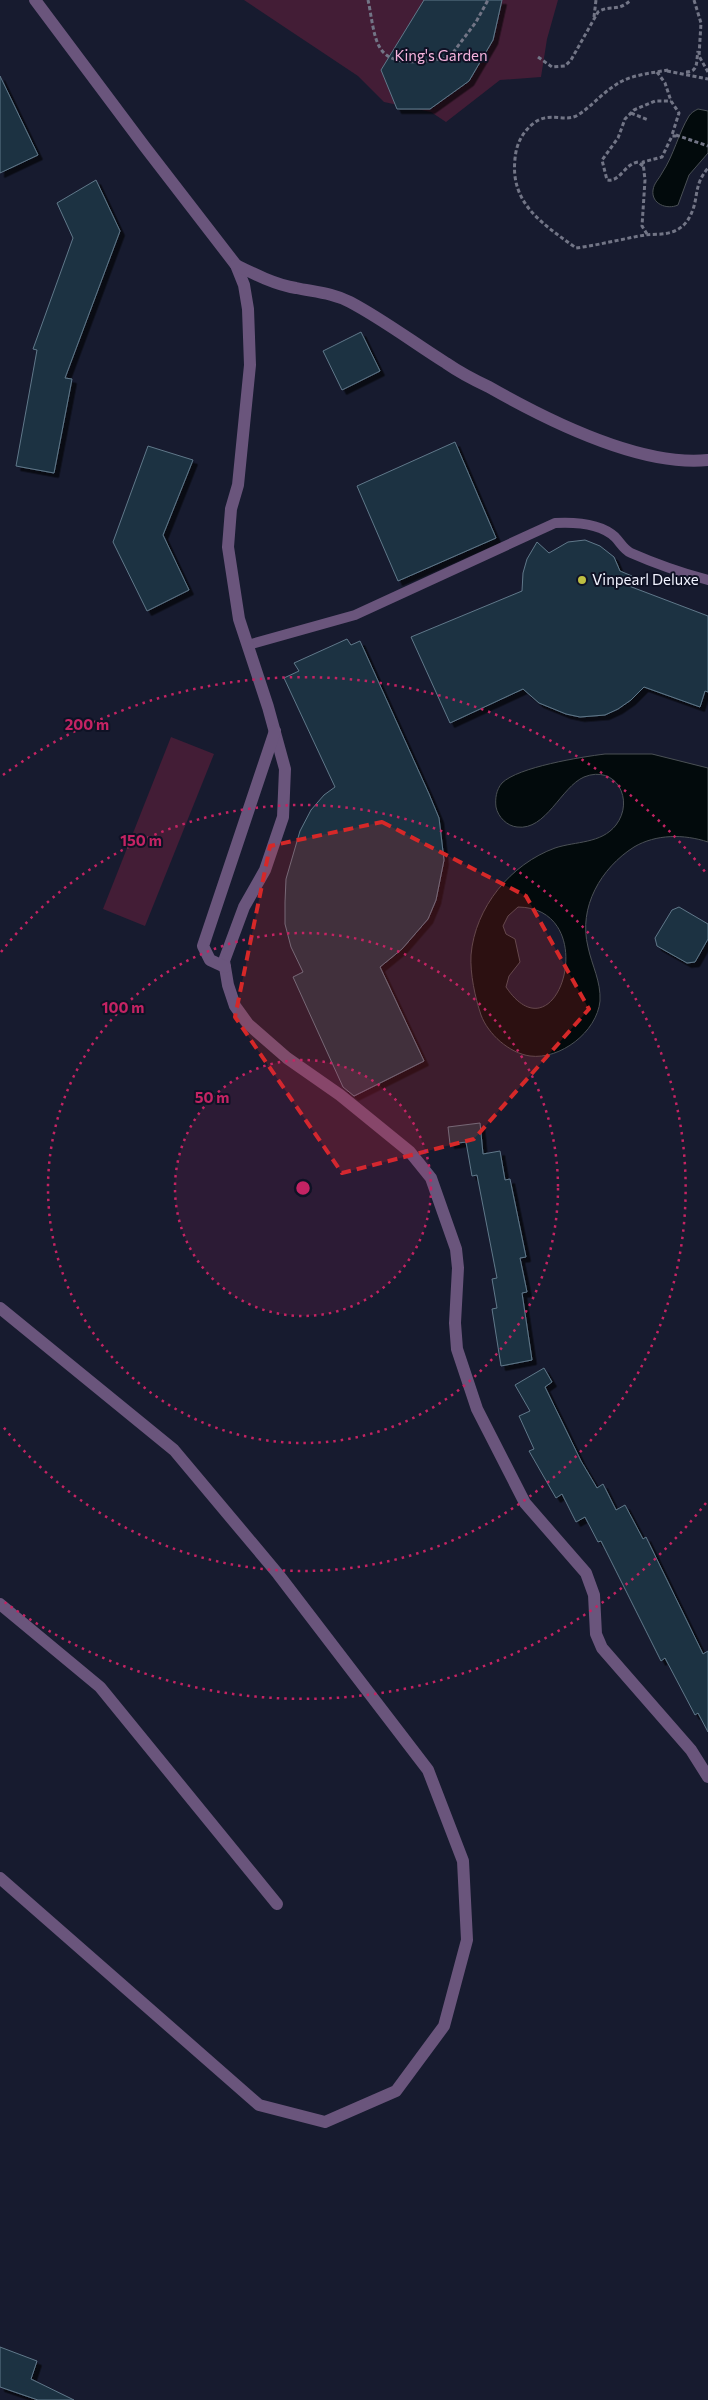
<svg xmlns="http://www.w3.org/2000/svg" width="708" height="2400" font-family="Commissioner,sans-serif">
<defs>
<filter id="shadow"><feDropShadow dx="4.5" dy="4.5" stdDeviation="0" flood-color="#0009"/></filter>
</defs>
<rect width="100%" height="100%" fill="#171b2f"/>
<g fill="#431d36">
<path d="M244 0H558L547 39 541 77 500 80 446 122 431 112 384 102 358 76Z"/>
<path d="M171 737 214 754 145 926 103 909Z"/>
</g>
<g fill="#020a0c" stroke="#4a5055" fill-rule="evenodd">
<path d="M698 109 708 111V153L689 175 678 205C667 210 651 204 653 190 654 183 659 179 662 173 674 155 678 134 689 116 691 113 694 111 698 109Z"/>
<path d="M605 754H652L708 768V842C684 834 656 834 634 847 601 868 578 907 588 947 592 966 601 981 600 1001 597 1032 560 1060 530 1056 509 1053 488 1034 481 1015 475 997 470 974 471 955 475 907 511 864 555 848 576 841 601 844 616 825 635 800 616 764 584 777 561 787 546 831 517 827 507 826 498 817 496 807 495 799 496 790 502 783 518 767 581 757 605 754ZM518 907C604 908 558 1064 506 987L509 976 520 962 515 939 506 934 503 926 508 916Z"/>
</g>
<g fill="#1d3342" stroke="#60788a" filter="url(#shadow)">
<path d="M424 0H502L493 40 469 81 430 109H397L381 70Z"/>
<path d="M0 76 38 155 0 173Z"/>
<path d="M96 180 120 231 65 378 72 379 54 473 16 466 37 350 33 349 73 238 57 203Z"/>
<path d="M361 332 380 371 342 390 323 351Z"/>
<path d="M455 442 496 538 398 581 357 486Z"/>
<path d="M148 446 193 460 163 535 189 590 147 611 113 542Z"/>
<path d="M585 540 600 546 614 557 620 571 632 576 629 586 708 616V692L705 691 700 707 644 687 631 700 618 709 605 715 580 717 566 714 539 703 523 689 450 723 411 637 522 591 523 573 527 559 537 542 549 553 568 542Z"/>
<path d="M347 639 351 645 360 641 429 794 439 818 444 860 436 900 428 919 402 949 380 967 424 1061 354 1096 343 1087 293 977 303 972 291 947 285 924V902L286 879 300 831 311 810 324 795 335 787 284 678 299 671 294 663Z"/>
<path d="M679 907 708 924V939L695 962 687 963 657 946 655 938 672 910Z"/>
<path d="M480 1123 483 1154 500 1151 505 1180 510 1179 526 1257 520 1258 527 1292 522 1293 532 1360 501 1366 492 1309 497 1308 492 1279 497 1278 477 1175 472 1176 466 1142 450 1144 448 1127Z"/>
<path d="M544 1368 552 1382 545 1387 581 1461 597 1488 603 1484 616 1510 625 1505 643 1539 646 1537 703 1654 708 1651V1732L698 1713 695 1715 665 1658 661 1661 601 1541 598 1542 585 1517 576 1522 562 1494 556 1498 529 1451 534 1449 519 1416 530 1411 515 1385Z"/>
<path d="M0 2347 37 2361 31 2379 74 2400H38L0 2387Z"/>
</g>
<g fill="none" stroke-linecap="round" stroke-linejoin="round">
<g stroke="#727586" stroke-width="3" stroke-dasharray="4 2.5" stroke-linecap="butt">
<path d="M368 0C371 13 373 35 379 46 391 70 428 60 449 58L476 22 488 0"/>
<path d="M694 0 701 23 699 56 708 72"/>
<path d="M594 17 596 0"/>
<path d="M538 57 552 67 565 66 571 60 598 12C611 4 616 13 631 0"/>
<path d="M668 70C652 73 630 75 617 84 602 93 592 106 578 115 565 123 549 111 534 123 522 132 516 145 515 159 510 204 543 224 576 248 599 245 622 239 645 235 653 234 663 235 672 232 679 230 686 224 689 218 700 199 692 187 708 168"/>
<path d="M667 71 708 79"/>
<path d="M657 72 665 83 671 101 679 113 672 135"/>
<path d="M686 72C699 72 696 61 698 51"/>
<path d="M631 113 648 120"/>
<path d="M676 135 708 146"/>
<path d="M643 166 638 162C624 164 621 182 607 180L602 160 618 138 625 119 634 110 655 101H671"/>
<path d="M647 234 642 226 645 180 643 162 662 157 672 136H677"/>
</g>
<path stroke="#6a557c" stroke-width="10" d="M248 645 355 615 555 523C574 522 600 523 615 537 620 542 624 550 631 553 656 564 682 573 708 580"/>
<g stroke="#6a557c" stroke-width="12">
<path d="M35 0 145 147 236 265 244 285 248 309 250 365 238 485 231 509 228 547 239 619 268 707 285 769 283 817 265 870 244 907 224 961 228 985 235 1006 248 1024 287 1058 340 1095 410 1152 431 1178 456 1249 458 1268 455 1323 457 1349 477 1409 525 1503 586 1573 594 1595 596 1634 602 1648 691 1750 708 1777"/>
<path d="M236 265C254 274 276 285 296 288 315 292 333 293 350 302 384 320 414 343 446 363 459 372 474 380 489 387 547 420 640 467 708 460"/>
<path d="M225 967 210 960 203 946 275 731"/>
<path d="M0 1308 174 1450 278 1574 428 1770 463 1861 467 1940 444 2026 396 2091 325 2122 259 2105 0 1878"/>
<path d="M0 1604 100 1687 277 1904"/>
</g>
</g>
<path fill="#d62828" fill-opacity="0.2" stroke="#d62828" stroke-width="4" stroke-dasharray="10 6" stroke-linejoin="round" d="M382 822 526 896 589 1009 474 1139 342 1173 235 1017 270 846Z"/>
<circle cx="303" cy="1188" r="128" fill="#c42363" fill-opacity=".12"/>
<g fill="none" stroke="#c42363" stroke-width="2.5" stroke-dasharray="2.5 5">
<circle cx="303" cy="1188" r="128"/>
<circle cx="303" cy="1188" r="255"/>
<path d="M1 952A383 383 0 1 1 1 1424"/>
<path d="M706 1503A511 511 0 0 1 3 1601M3 775A511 511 0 0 1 706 873"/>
</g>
<circle fill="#bebf42" stroke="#0f1225" stroke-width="2" cx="582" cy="580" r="5"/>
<g text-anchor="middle" stroke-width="4" stroke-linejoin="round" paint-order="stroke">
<g font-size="15" fill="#f7b4de" stroke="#0f1225">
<text x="441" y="61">King's Garden</text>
</g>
<g font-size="15" fill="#f1f3ff" stroke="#0f1225" text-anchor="start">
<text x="592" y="585">Vinpearl Deluxe</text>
</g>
</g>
<circle cx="303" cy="1188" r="8" fill="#c42363" stroke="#0f1225" stroke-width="2.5"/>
<g font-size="15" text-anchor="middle" font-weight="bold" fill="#c42363" stroke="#0f1225" stroke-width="4" stroke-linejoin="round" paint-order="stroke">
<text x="87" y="730">200 m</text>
<text x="141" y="846">150 m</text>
<text x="123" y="1013">100 m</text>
<text x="212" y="1103">50 m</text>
</g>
</svg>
